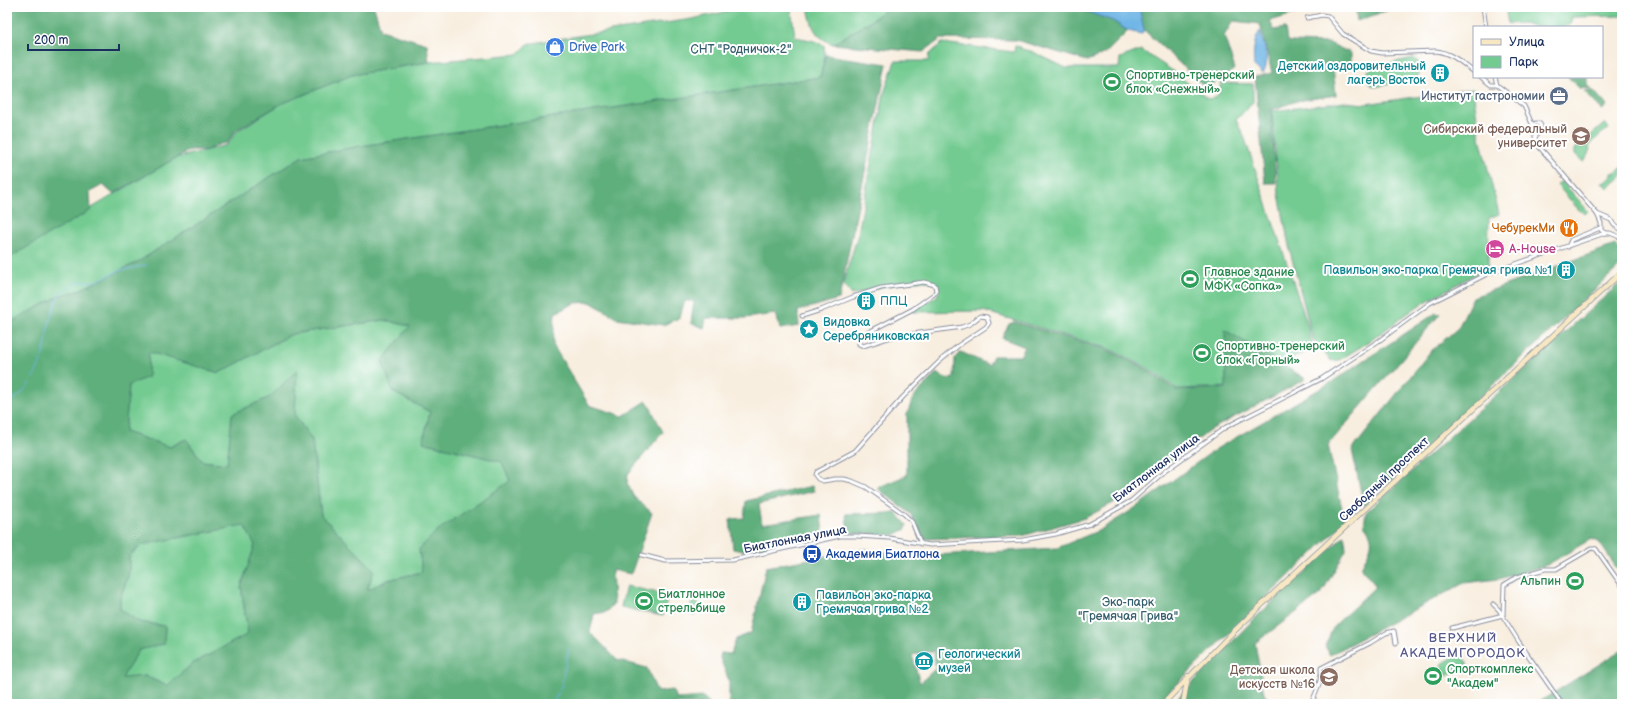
<svg xmlns="http://www.w3.org/2000/svg" width="1629" height="711" font-family="'Balsamiq Sans',sans-serif">
<rect width="100%" height="100%" fill="#fff"/>
<filter id="ink" filterUnits="userSpaceOnUse"><feTurbulence type="fractalNoise" baseFrequency=".025" numOctaves="2"/><feDisplacementMap in="SourceGraphic" scale="8" xChannelSelector="R" yChannelSelector="G"/><feConvolveMatrix kernelMatrix="1 2 1 2 8 2 1 2 1" color-interpolation-filters="sRGB"/></filter>
<filter id="wash" filterUnits="userSpaceOnUse"><feTurbulence type="fractalNoise" baseFrequency=".012" numOctaves="4" result="noise"/><feDisplacementMap in="SourceGraphic" scale="16" xChannelSelector="R" yChannelSelector="G"/><feGaussianBlur stdDeviation="0.9" result="paint"/><feColorMatrix in="noise" values="0 0 0 0 0 0 0 0 0 0 0 0 0 0 0 0 0 1.4 0 .05"/><feComposite in="paint" operator="in"/></filter>
<g filter="url(#wash)">
<rect width="100%" height="100%" fill="#f8eedf"/>
<g fill="#73cb91" stroke="#477d78">
<path d="M761 7H791L795 37 811 40 824 45 825 55 820 77 361 146 301 157 138 262 77 291 61 295 7 324V259L175 158 227 145 237 131 281 104 352 75 429 62 518 54 528 44 551 40 692 19 733 10Z"/>
<path d="M808 7H889L872 20 833 44C813 36 812 26 808 7Z"/>
<path d="M1505 7H1622V16L1572 17 1570 25 1564 27H1536L1524 23 1508 24Z"/>
<path d="M942 43 1014 52 1015 46 1021 47V49L1031 51 1066 68H1119L1120 58 1141 50 1170 69 1208 99 1215 98 1219 93 1221 83 1253 84V102L1236 120 1245 139 1309 329 1310 337 1315 348 1228 387 1177 389 1144 366 1107 348 983 311 912 312 937 296 939 291 938 285C923 273 870 290 852 295L843 284 858 234 884 93 895 61H928L929 55Z"/>
<path d="M1414 58C1422 64 1423 71 1416 79L1375 87C1365 83 1365 74 1371 67Z"/>
<path d="M1473 89 1479 133 1499 214 1489 218 1488 267 1418 306 1370 341 1341 359 1335 361 1330 360 1313 339 1290 251 1279 194 1272 111 1345 102 1365 104Z"/>
<path d="M1604 124H1606L1609 129C1601 133 1595 139 1589 147L1590 149 1585 161 1583 162 1575 154V149Z"/>
<path d="M1622 167V176L1608 188H1607L1602 182H1606L1612 176V173H1616Z"/>
<path d="M1562 181 1588 211 1585 214 1579 210 1557 185Z"/>
<path d="M384 320 410 326 393 392 430 412 423 442 503 462 510 482 437 531 419 549 422 572 388 580 367 591 374 570 321 515 312 440 295 416 297 370 270 397 233 414 227 464 202 461 186 439 170 447 125 432 129 385 149 351 219 373 292 334Z"/>
<path d="M244 525 255 545 241 587 248 634 192 664 167 686 145 676 121 679 139 650 164 643 165 626 139 622 120 609V599L129 573V556L141 545Z"/>
<path d="M626 586 668 595 663 616 621 607Z"/>
<path d="M693 601 700 605 695 616 687 613Z"/>
<path d="M1462 653 1468 665 1447 676 1441 664Z"/>
</g>
<g fill="#5eaf7b" stroke="#3c6f6c" fill-rule="evenodd">
<path d="M7 7H374L381 30 427 44 429 62 352 75 281 104 236 130 227 143 220 144 207 150H190L113 194 103 185 90 192 91 210 7 259Z"/>
<path d="M889 7H1074L1113 21 1128 31 1106 53 1087 61 1016 40 941 39 923 52 833 44 872 20Z"/>
<path d="M1139 7H1296L1297 13 1270 21 1274 30 1285 28 1287 41 1291 42 1329 43 1351 53V65L1333 67 1336 95 1297 101 1271 110 1276 183H1265L1255 77 1272 73 1260 24 1233 21 1224 36 1235 69 1206 88 1144 30Z"/>
<path d="M1355 7H1397L1357 21Z"/>
<path d="M826 55 887 64 839 299 798 311 799 326 780 329 776 314 745 318H706L704 328 691 323 694 301H685L679 318 663 325 617 318 590 302 575 303 555 313 553 345 589 405 623 416 647 401 663 432 628 474 627 483 634 497 652 513 631 574 612 570 614 603 606 612 594 614 590 632 617 660 647 668 657 692 672 690 677 699 703 697 711 704H7V324L61 295 77 291 138 262 301 157 361 146 820 77ZM384 320 410 326 382 361 393 392 430 412 423 442 502 462 510 481 437 531 419 549 422 572 388 580 367 590 374 570 321 515 312 440 295 416 297 370 270 397 232 414 227 464 202 461 186 439 170 447 125 432 129 385 148 377 149 352 219 373 292 334ZM244 525 255 545 241 587 248 634 192 664 167 686 145 676 122 678 139 650 164 644 165 626 139 622 120 609V599L129 573V556L141 545Z"/>
<path d="M1568 77H1587V85L1591 89 1579 88Z"/>
<path d="M1584 91H1594L1607 106 1602 110Z"/>
<path d="M1615 245 1622 252V264L1364 506 1352 450 1430 352 1458 328 1473 297Z"/>
<path d="M1622 281V576L1599 542 1591 539 1547 565 1499 579 1464 583 1330 655 1325 646 1334 626 1376 586 1361 568C1369 550 1378 541 1364 525L1366 512Z"/>
<path d="M1436 313 1440 314 1328 445 1345 522 1156 704H729V681L720 658 721 653 731 654 736 639 751 633 766 567 865 549 919 556 1057 548 1100 530 1132 510 1216 449 1330 383ZM933 651 936 668 920 683 912 655Z"/>
<path d="M1014 322 1106 349 1143 367 1176 390 1226 388 1225 330 1306 379 1212 429 1115 502 1085 518 1022 536 922 539 911 514 877 488 907 475V414L913 398 936 373 948 379 954 378 955 358 961 352 989 365 993 356H1020L1025 347 1002 338 1009 324Z"/>
<path d="M812 486 814 491 759 504 762 524 821 515 823 533 744 551 733 549 730 519 744 518 746 501Z"/>
<path d="M897 513 907 525 906 529 894 535 848 533 846 514Z"/>
<path d="M1345 535 1346 550 1321 594 1255 643 1264 694 1271 704H1172L1253 620Z"/>
<path d="M1622 650V704H1536Z"/>
</g>
<g fill="#6fb6e6" stroke="#4572a2">
<path d="M1074 7H1139L1144 30 1142 34 1128 31 1113 21Z"/>
<path d="M1260 31C1263 43 1271 62 1263 73L1254 66C1253 55 1253 41 1260 31Z"/>
</g>
<g fill="none" stroke-linecap="round" stroke-linejoin="round">
<g stroke="#6fb6e6" stroke-width="1">
<path d="M1146 9 1155 10 1163 7"/>
<path d="M7 403C28 394 40 368 45 347 47 341 46 334 48 328 51 315 55 303 61 291L80 282 97 281 118 271 147 265"/>
<path d="M553 704 561 687 569 648"/>
</g>
</g>
</g>
<g filter="url(#ink)">
<g fill="none" stroke-linecap="round" stroke-linejoin="round">
<defs>
<g id="street">
<path d="M1483 7 1486 27"/>
<path d="M1307 18 1322 15 1328 16 1343 34 1371 51 1382 53 1436 51C1452 53 1462 63 1474 72"/>
<path d="M1481 77 1491 85H1497"/>
<path d="M1495 77 1497 85 1524 106 1533 126"/>
<path d="M1534 129 1536 143 1597 214"/>
<path d="M1536 136 1541 126 1540 124 1536 123 1534 124 1533 128 1538 130"/>
<path d="M1605 233 1601 230V223L1597 214 1611 220 1614 225 1622 230"/>
<path d="M1568 247 1571 240 1600 228"/>
<path d="M802 316 821 310 853 297 881 288 924 282 935 285 936 291 934 294 913 309 863 335 860 339 859 344 863 346 891 337 962 327 970 324 980 316 987 317 989 323 986 327 959 345 941 360 903 397 855 451 816 472 815 475 818 479 823 481 835 479H844L852 481 866 487 904 514 912 522 921 544"/>
<path d="M642 555 665 561 733 560 840 536H857L889 538 930 545 1023 540 1056 534 1090 524 1131 501 1165 471 1226 427 1321 379 1380 340 1430 303 1487 274 1605 233H1610L1622 238"/>
<path d="M1493 604 1499 610 1519 642 1562 704"/>
<path d="M1503 615 1504 585 1517 577 1545 569H1556L1592 548 1596 549 1622 586"/>
<path d="M1452 628 1503 615"/>
<path d="M1311 704C1316 693 1322 681 1321 668L1370 643 1386 633 1394 631 1396 643"/>
</g>
<g id="secondary">
<path d="M1163 704 1230 635 1291 577 1622 272"/>
<path d="M1183 704 1188 676"/>
</g>
</defs>
<use href="#street" stroke="#8a8e9e" stroke-width="5"/>
<use href="#secondary" stroke="#8a8e9e" stroke-width="6"/>
<use href="#street" stroke="#fff" stroke-width="3"/>
<use href="#secondary" stroke="#f7e8c3" stroke-width="4.5"/>
</g>
</g>
<defs>
<symbol id="shop-disc" viewBox="-11 -11 22 22"><circle r="9.5" fill="#3f7fe0" stroke="#fff"/><path d="M-5-2.5h2.3a2.7 3.5 0 0 1 5.4 0H5L5.5 6h-11ZM-1.5-2.5h3a1.5 2.3 0 0 0-3 0Z" fill="#fff"/></symbol>
<symbol id="building-disc" viewBox="-11 -11 22 22"><circle r="9.5" fill="#0f9aa8" stroke="#fff"/><path d="M-4-6H4V6H1V3H-1V6H-4ZM-2.5-4.3h1.7v1.8h-1.7ZM.8-4.3h1.7v1.8H.8ZM-2.5-1h1.7V.8h-1.7ZM.8-1h1.7V.8H.8Z" fill="#fff"/></symbol>
<symbol id="stadium-disc" viewBox="-11 -11 22 22"><circle r="9.5" fill="#2e9e5b" stroke="#fff"/><path d="M0-5a6.5 5 0 1 0 0 10a6.5 5 0 1 0 0-10ZM-3.5-1.8h7v3.6h-7Z" fill="#fff"/></symbol>
<symbol id="office-disc" viewBox="-11 -11 22 22"><circle r="9.5" fill="#5c6f8a" stroke="#fff"/><path d="M-6-3h4V-5.5h4V-3h4V5H-6ZM-1-4.5V-3h2v-1.5ZM-6 0V1H6V0Z" fill="#fff"/></symbol>
<symbol id="university-disc" viewBox="-11 -11 22 22"><circle r="9.5" fill="#8d6e63" stroke="#fff"/><path d="M0-5L7-2L0 1L-7-2ZM-4 1L0 2.5L4 1V4Q0 6-4 4Z" fill="#fff"/></symbol>
<symbol id="restaurant-disc" viewBox="-11 -11 22 22"><circle r="9.5" fill="#e8710a" stroke="#fff"/><path d="M-5-6h1v4h1v-4h1v4h1v-4h1v5L-1.5 .5V6h-2V.5L-5-1ZM5-6V6H3V1.5H1.5Q1.5-4 5-6Z" fill="#fff"/></symbol>
<symbol id="hotel-disc" viewBox="-11 -11 22 22"><circle r="9.5" fill="#d1479c" stroke="#fff"/><path d="M-6-4.5h1.5V1H6V5H4.5V3h-9V5H-6ZM-4 0a1.8 1.8 0 1 1 3.6 0ZM.5 0V-2.5h3Q6-2.5 6 0Z" fill="#fff"/></symbol>
<symbol id="sight-disc" viewBox="-11 -11 22 22"><circle r="9.5" fill="#0f9aa8" stroke="#fff"/><path d="M0-6L1.8-2.2L6-1.7L2.9 1.2L3.7 5.4L0 3.3L-3.7 5.4L-2.9 1.2L-6-1.7L-1.8-2.2Z" fill="#fff"/></symbol>
<symbol id="bus-disc" viewBox="-11 -11 22 22"><circle r="9.5" fill="#1a4fb4" stroke="#fff"/><path d="M-5-6H5V4H4V6H2V4H-2V6H-4V4H-5ZM-3.5-4V0h7V-4ZM-3.5 1.2v1.5H-2V1.2ZM2 1.2v1.5H3.5V1.2Z" fill="#fff"/></symbol>
<symbol id="museum-disc" viewBox="-11 -11 22 22"><circle r="9.5" fill="#0f9aa8" stroke="#fff"/><path d="M0-6L6-3V-2H-6V-3ZM-5-1h2V3h-2ZM-1-1h2V3h-2ZM3-1h2V3H3ZM-6 4H6V6H-6Z" fill="#fff"/></symbol>
<symbol id="school-disc" viewBox="-11 -11 22 22"><circle r="9.5" fill="#8d6e63" stroke="#fff"/><path d="M0-5L7-2L0 1L-7-2ZM-4 1L0 2.5L4 1V4Q0 6-4 4Z" fill="#fff"/></symbol>
</defs>
<g fill-rule="evenodd">
<use href="#shop-disc" x="544" y="36" width="22" height="22"/>
<use href="#building-disc" x="1429" y="62" width="22" height="22"/>
<use href="#stadium-disc" x="1101" y="71" width="22" height="22"/>
<use href="#office-disc" x="1548" y="85" width="22" height="22"/>
<use href="#university-disc" x="1570" y="125" width="22" height="22"/>
<use href="#restaurant-disc" x="1558" y="217" width="22" height="22"/>
<use href="#hotel-disc" x="1484" y="238" width="22" height="22"/>
<use href="#building-disc" x="1555" y="259" width="22" height="22"/>
<use href="#stadium-disc" x="1179" y="268" width="22" height="22"/>
<use href="#building-disc" x="855" y="290" width="22" height="22"/>
<use href="#sight-disc" x="798" y="318" width="22" height="22"/>
<use href="#stadium-disc" x="1191" y="342" width="22" height="22"/>
<use href="#bus-disc" x="801" y="543" width="22" height="22"/>
<use href="#stadium-disc" x="1564" y="570" width="22" height="22"/>
<use href="#stadium-disc" x="633" y="590" width="22" height="22"/>
<use href="#building-disc" x="791" y="591" width="22" height="22"/>
<use href="#museum-disc" x="913" y="650" width="22" height="22"/>
<use href="#stadium-disc" x="1422" y="665" width="22" height="22"/>
<use href="#school-disc" x="1318" y="666" width="22" height="22"/>
</g>
<g text-anchor="middle" stroke-width="4" stroke-linejoin="round" paint-order="stroke">
<g font-size="12" fill="#366cbe" stroke="#fff" text-anchor="start">
<text x="569" y="51">Drive Park</text>
</g>
<g font-size="12" fill="#355e6d" stroke="#fff">
<text x="741" y="53">СНТ "Родничок-2"</text>
<text x="1128" y="606">Эко-парк<tspan x="1128" dy="14">"Гремячая Грива"</tspan></text>
</g>
<g font-size="12" fill="#0d838f" stroke="#fff" text-anchor="start">
<text x="1426" y="70" text-anchor="end">Детский оздоровительный<tspan x="1426" dy="14">лагерь Восток</tspan></text>
<text x="1552" y="274" text-anchor="end">Павильон эко-парка Гремячая грива №1</text>
<text x="880" y="305">ППЦ</text>
<text x="823" y="326">Видовка<tspan x="823" dy="14">Серебряниковская</tspan></text>
<text x="816" y="599">Павильон эко-парка<tspan x="816" dy="14">Гремячая грива №2</tspan></text>
<text x="938" y="658">Геологический<tspan x="938" dy="14">музей</tspan></text>
</g>
<g font-size="12" fill="#27864d" stroke="#fff" text-anchor="start">
<text x="1126" y="79">Спортивно-тренерский<tspan x="1126" dy="14">блок «Снежный»</tspan></text>
<text x="1204" y="276">Главное здание<tspan x="1204" dy="14">МФК «Сопка»</tspan></text>
<text x="1216" y="350">Спортивно-тренерский<tspan x="1216" dy="14">блок «Горный»</tspan></text>
<text x="1561" y="585" text-anchor="end">Альпин</text>
<text x="658" y="598">Биатлонное<tspan x="658" dy="14">стрельбище</tspan></text>
<text x="1447" y="673">Спорткомплекс<tspan x="1447" dy="14">"Академ"</tspan></text>
</g>
<g font-size="12" fill="#4e5e75" stroke="#fff" text-anchor="end">
<text x="1545" y="100">Институт гастрономии</text>
</g>
<g font-size="12" fill="#785e54" stroke="#fff" text-anchor="end">
<text x="1567" y="133">Сибирский федеральный<tspan x="1567" dy="14">университет</tspan></text>
<text x="1315" y="674">Детская школа<tspan x="1315" dy="14">искусств №16</tspan></text>
</g>
<g font-size="12" fill="#c56008" stroke="#fff" text-anchor="end">
<text x="1555" y="232">ЧебурекМи</text>
</g>
<g font-size="12" fill="#b23c85" stroke="#fff" text-anchor="start">
<text x="1509" y="253">A-House</text>
</g>
<g font-size="12" fill="#1b2f5e" stroke="#fff">
<text transform="translate(1156 468) rotate(-37)" y="4">Биатлонная улица</text>
<text transform="translate(1384 479) rotate(-43)" y="4">Свободный проспект</text>
<text transform="translate(795 539) rotate(-11)" y="4">Биатлонная улица</text>
</g>
<g font-size="12" fill="#164399" stroke="#fff" text-anchor="start">
<text x="826" y="558">Академия Биатлона</text>
</g>
<g font-size="13" letter-spacing="1" fill="#575989" stroke="#fff">
<text x="1463" y="642">ВЕРХНИЙ<tspan x="1463" dy="15">АКАДЕМГОРОДОК</tspan></text>
</g>
</g>
<rect width="1629" height="711" fill="none" stroke="#fff" stroke-width="24"/>
<rect x="1473" y="26" width="130" height="52" fill="#ffffff" stroke="#a4acbf"/>
<rect x="1481" y="39" width="20" height="6" fill="#f7e8c3" stroke="#a4acbf"/>
<text x="1509" y="46" font-size="12" fill="#1b2f5e">Улица</text>
<rect x="1481" y="56" width="20" height="12" fill="#73cb91" stroke="#a4acbf"/>
<text x="1509" y="66" font-size="12" fill="#1b2f5e">Парк</text>
<path d="M28 44v6h91v-6" fill="none" stroke="#1b2f5e" stroke-width="2"/>
<text x="34" y="44" font-size="12" fill="#1b2f5e" stroke="#ffffff" stroke-width="3" paint-order="stroke">200 m</text>
</svg>
